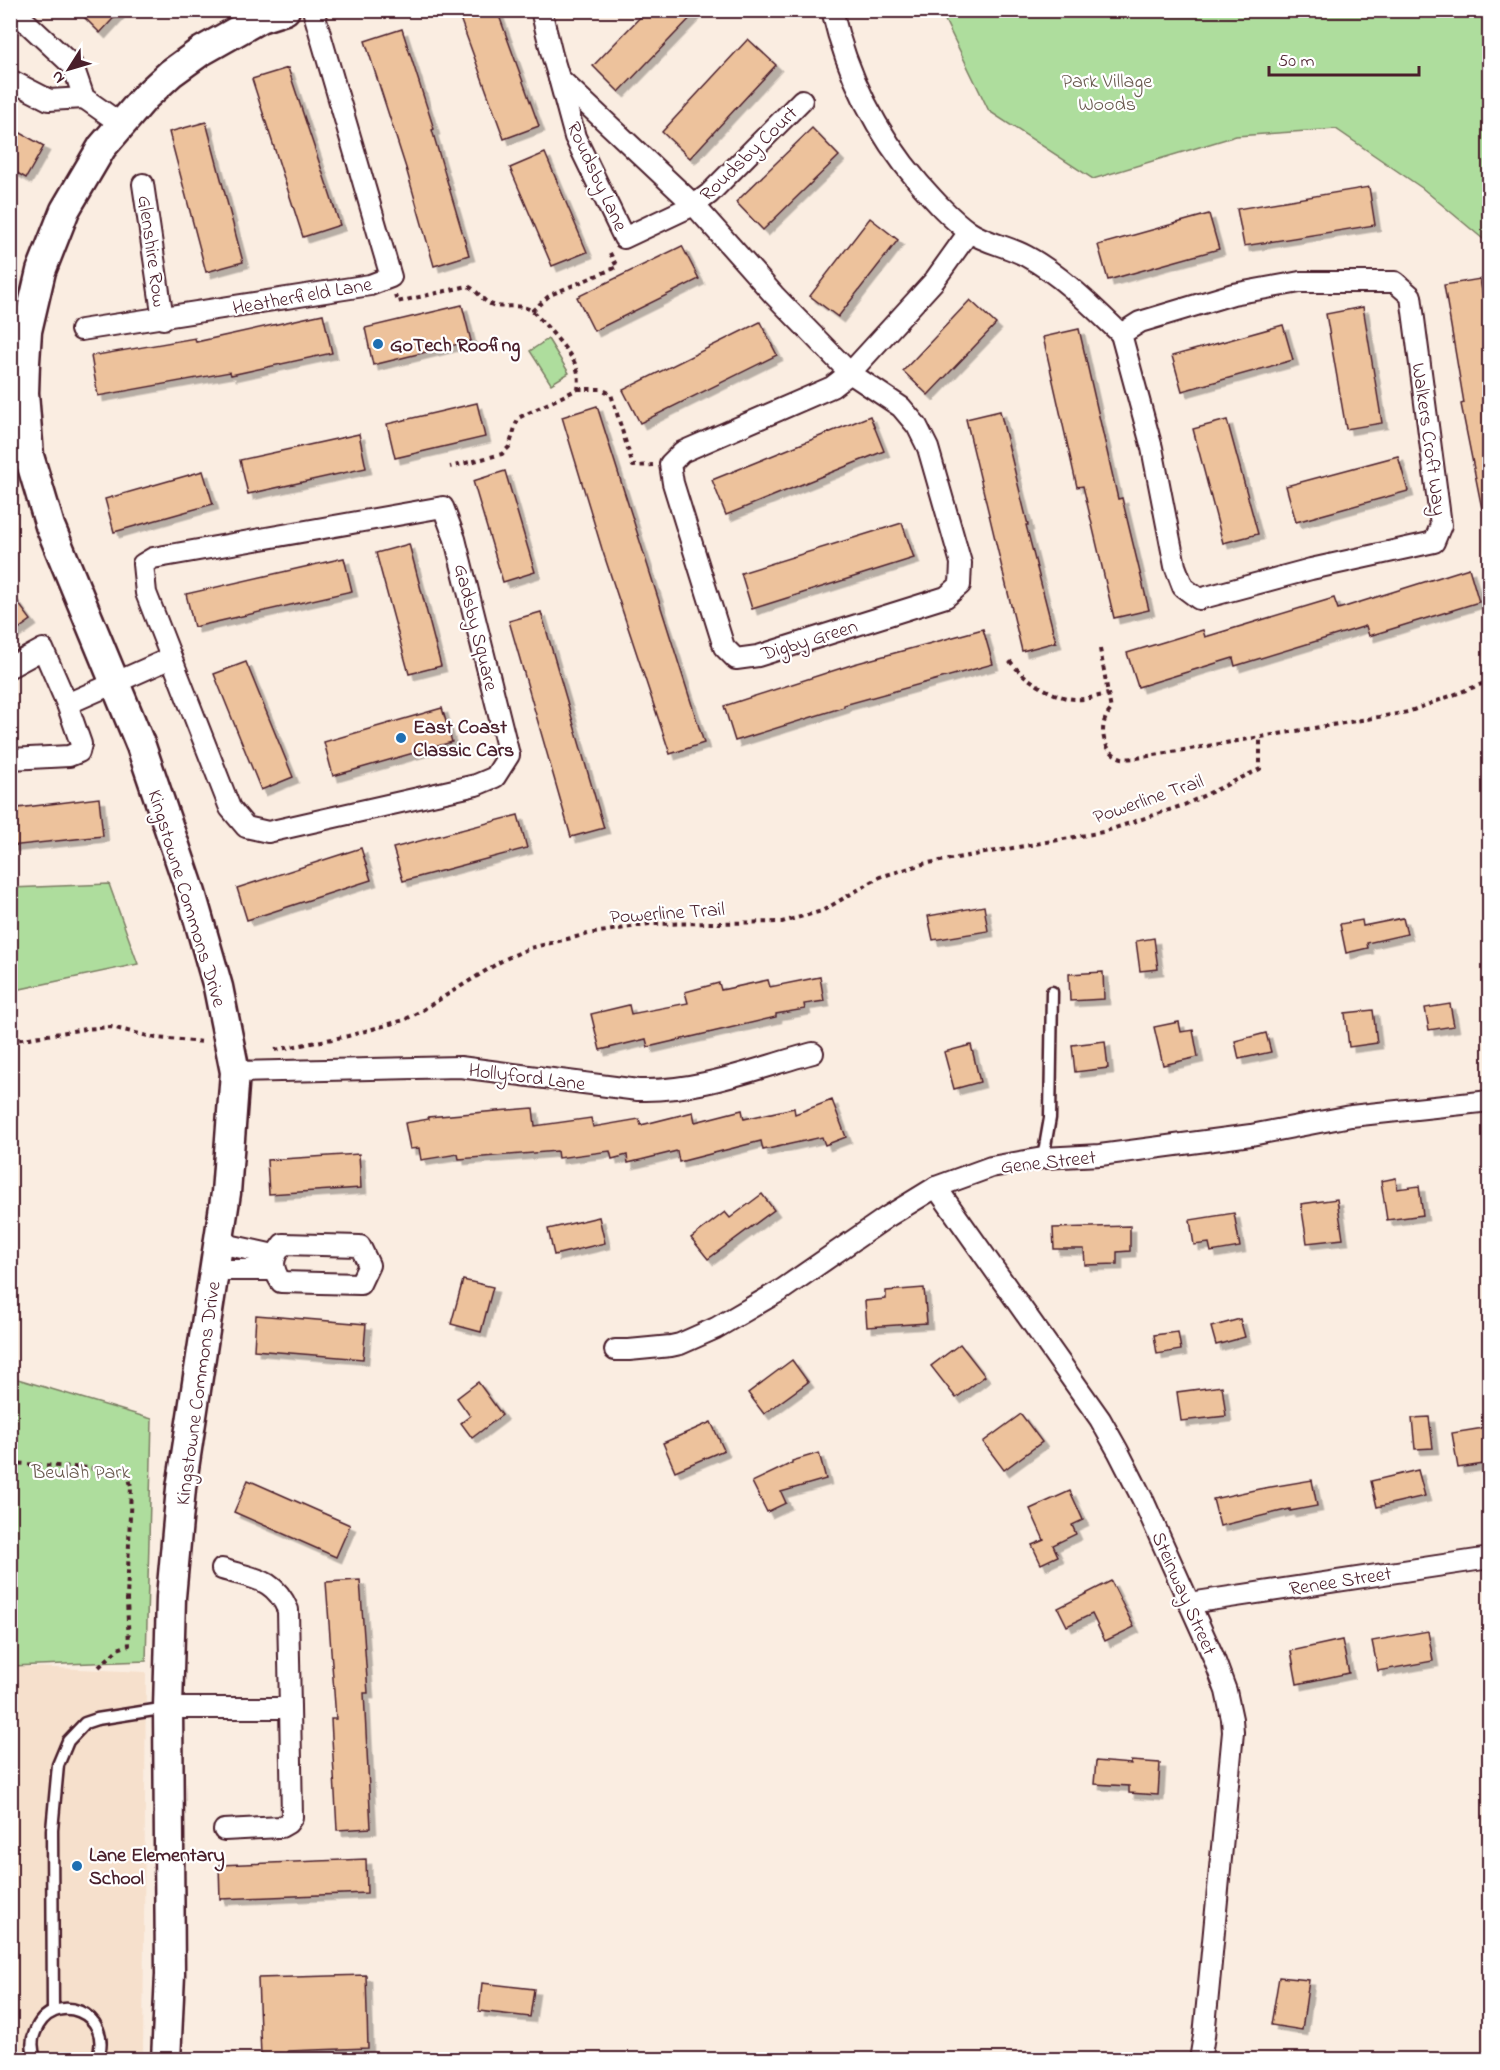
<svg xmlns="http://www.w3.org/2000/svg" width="1500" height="2070" font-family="'Indie Flower',sans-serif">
<defs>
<filter id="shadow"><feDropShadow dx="5.5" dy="5.5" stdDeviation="0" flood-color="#0004"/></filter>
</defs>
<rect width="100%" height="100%" fill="#faede1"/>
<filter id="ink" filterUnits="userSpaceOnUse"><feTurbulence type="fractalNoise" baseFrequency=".0167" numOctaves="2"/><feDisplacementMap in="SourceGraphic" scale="12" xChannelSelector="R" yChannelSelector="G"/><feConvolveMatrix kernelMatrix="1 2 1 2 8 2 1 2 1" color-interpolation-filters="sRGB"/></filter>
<g filter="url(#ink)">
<path fill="#f6e0cc" d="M11 1666 146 1672 143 2059 11 2060Z"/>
<g fill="#aedd9d" stroke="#7c7e64" stroke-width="1.5">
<path d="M973 10 1489 11V244L1422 188 1336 129 1236 136 1093 179 989 111 943 16Z"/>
<path d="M548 339 569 373 551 384 530 351Z"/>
<path d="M109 884 138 964 11 991V888Z"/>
<path d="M11 1377 152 1419 146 1661 11 1666Z"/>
</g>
<g fill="#edc29c" stroke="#4a1f2b" stroke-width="1.5" filter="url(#shadow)">
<path d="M77 10H121L100 33Z"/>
<path d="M480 10H497L539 126 504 139 460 18Z"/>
<path d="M647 10H698L619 92 593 66Z"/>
<path d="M402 29 434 129 432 130 469 255 434 266 406 168 365 41Z"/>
<path d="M748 39 776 65 690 158 662 132Z"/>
<path d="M288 68 340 225 303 237 252 79Z"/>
<path d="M206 122 243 262 206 272 169 132Z"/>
<path d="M10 127 44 146 26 178 10 169Z"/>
<path d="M812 128 839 156 763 230 736 202Z"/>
<path d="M545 153 587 252 552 266 510 168Z"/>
<path d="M1369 187 1375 225 1244 246 1237 209Z"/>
<path d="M1209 214 1219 249 1108 280 1098 245Z"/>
<path d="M870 218 898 240 838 317 810 296Z"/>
<path d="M682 246 699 279 594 331 577 297Z"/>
<path d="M1480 279 1490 337V509H1482L1461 404 1464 403 1444 285Z"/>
<path d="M970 300 996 324 928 395 903 371Z"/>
<path d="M462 305 471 341 373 365 365 328Z"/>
<path d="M1363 307 1382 423 1346 429 1326 314Z"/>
<path d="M323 314 332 353 231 375 230 372 98 396 91 356 195 338 196 342Z"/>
<path d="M760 322 777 355 640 423 623 390Z"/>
<path d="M1283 325 1293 360 1182 391 1172 356Z"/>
<path d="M1079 329 1118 499 1122 498 1149 610 1114 618 1083 486 1077 487 1043 337Z"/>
<path d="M477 403 485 437 395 458 387 424Z"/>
<path d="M597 406 704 743 670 754 602 549 562 417Z"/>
<path d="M1000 411 1028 525H1026L1056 642 1022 651 966 419Z"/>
<path d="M870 416 884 451 726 515 712 480Z"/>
<path d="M1227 420 1258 534 1223 543 1193 429Z"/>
<path d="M359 434 366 468 248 494 240 460Z"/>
<path d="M1398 456 1408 491 1296 522 1286 486Z"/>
<path d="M203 471 213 504 114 532 105 499Z"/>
<path d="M505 471 535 572 503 582 473 481Z"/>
<path d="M902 523 914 558 752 609 741 573Z"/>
<path d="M409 544 441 666 409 674 376 553Z"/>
<path d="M344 558 352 591 194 627 186 594Z"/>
<path d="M1469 568 1479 602 1369 636 1366 626 1235 666 1233 658 1138 687 1127 653 1203 630 1205 637 1334 598 1338 609Z"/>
<path d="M10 592 31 620 10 635Z"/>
<path d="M541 612 604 828 571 837 509 621Z"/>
<path d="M983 629 993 664 844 705V707L735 741 724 706 854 664Z"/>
<path d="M246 662 293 777 261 790 214 674Z"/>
<path d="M442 708 452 742 333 776 324 742Z"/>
<path d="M99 798 103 836 10 846V809Z"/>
<path d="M518 815 527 848 403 881 393 848Z"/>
<path d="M361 848 371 880 247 920 237 888Z"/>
<path d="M984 906 988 931 933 940 928 916Z"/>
<path d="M1403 918 1407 934 1367 943 1368 948 1346 953 1340 924 1362 920 1363 926Z"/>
<path d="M1154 938 1158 969 1140 971 1136 941Z"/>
<path d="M1103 972 1104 999 1070 1001 1069 974Z"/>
<path d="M820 977 824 1001 804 1004 805 1009 776 1014V1017L648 1047 646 1039 600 1050 591 1014 629 1005 631 1014 688 1003 685 992 719 983 721 990 768 980 770 987Z"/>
<path d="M1450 1004 1454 1026 1429 1030 1425 1008Z"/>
<path d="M1373 1010 1377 1043 1349 1047 1345 1013Z"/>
<path d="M1179 1022 1181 1032 1193 1030 1198 1057 1163 1065 1154 1027Z"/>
<path d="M1266 1033 1271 1052 1239 1059 1235 1041Z"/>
<path d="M1105 1041 1108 1068 1075 1072 1072 1045Z"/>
<path d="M971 1045 980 1082 954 1089 944 1052Z"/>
<path d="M832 1100 846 1137 825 1145 822 1137 763 1150 761 1141 679 1162 677 1151 628 1163 627 1155 612 1159 610 1151 558 1158 557 1151 459 1159 458 1154 421 1160 419 1148 410 1149 405 1123 429 1119 428 1117 533 1108 535 1126 591 1118 593 1127 639 1119 641 1125 693 1112 695 1122 742 1110 744 1119 794 1108 795 1114Z"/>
<path d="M359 1154 361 1188 269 1194 267 1160Z"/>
<path d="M1396 1178 1397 1189 1419 1186 1423 1215 1387 1220 1381 1181Z"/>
<path d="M762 1194 774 1210 708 1259 691 1238 725 1212 730 1218Z"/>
<path d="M1337 1199 1343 1239 1307 1243 1301 1204Z"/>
<path d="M1234 1213 1240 1247 1211 1252 1209 1243 1194 1245 1190 1220Z"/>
<path d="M599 1217 605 1243 554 1255 548 1229Z"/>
<path d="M1130 1226V1251L1117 1252V1264L1085 1265 1084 1249H1054L1053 1228Z"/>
<path d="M463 1280 493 1287 481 1332 451 1324Z"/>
<path d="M924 1288 927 1323 867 1327 865 1301 886 1299V1291Z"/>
<path d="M256 1315 366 1324 363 1359 254 1350Z"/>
<path d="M1240 1319 1245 1337 1216 1345 1211 1327Z"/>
<path d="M1178 1332 1181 1350 1157 1354 1154 1335Z"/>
<path d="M960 1344 985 1376 956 1398 931 1366Z"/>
<path d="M792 1360 808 1382 764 1414 748 1393Z"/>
<path d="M478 1382 502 1415 472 1438 461 1423 470 1416 457 1398Z"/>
<path d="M1222 1386 1226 1416 1181 1421 1177 1392Z"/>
<path d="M1021 1414 1042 1442 1004 1470 983 1442Z"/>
<path d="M1429 1417 1433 1448 1415 1449 1412 1418Z"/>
<path d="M711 1422 724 1450 675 1471 663 1443Z"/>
<path d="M1490 1427V1463L1458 1468 1452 1433Z"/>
<path d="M819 1453 826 1479 781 1492 786 1503 767 1512 752 1482 792 1463V1461Z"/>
<path d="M1418 1470 1425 1496 1377 1507 1371 1481Z"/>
<path d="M248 1480 350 1525 336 1557 234 1512Z"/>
<path d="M1312 1480 1317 1506 1290 1511V1509L1220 1526 1213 1499 1259 1489Z"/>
<path d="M1070 1491 1083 1520 1072 1525 1076 1534 1053 1545 1058 1556 1041 1564 1032 1545 1044 1540 1030 1509Z"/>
<path d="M360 1580 368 1693H364L371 1828 337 1830 331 1719H336L326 1582Z"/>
<path d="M1111 1581 1134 1627 1105 1641 1092 1614 1067 1626 1058 1608Z"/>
<path d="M1428 1631 1433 1661 1378 1671 1372 1641Z"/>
<path d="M1342 1640 1349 1673 1297 1684 1291 1651Z"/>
<path d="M1096 1761 1131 1764V1761L1160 1763 1158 1795 1129 1793V1786L1094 1784Z"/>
<path d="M366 1859 367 1893 220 1899 219 1865Z"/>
<path d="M366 1975 368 2048 288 2051V2055L261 2056 258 1978Z"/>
<path d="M1279 1977 1309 1980 1302 2030 1271 2025Z"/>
<path d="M482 1983 534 1989 530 2017 479 2011Z"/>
</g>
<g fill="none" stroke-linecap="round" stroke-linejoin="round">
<defs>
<g id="lane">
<path d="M1043 1158 1050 1118 1052 992"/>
<path d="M53 2011 52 1830 58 1765 68 1741 85 1723 97 1719 167 1708"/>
<path d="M36 2060C32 2051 31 2041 35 2032 52 1988 116 2012 97 2060"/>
</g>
<g id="street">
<path d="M13 10 73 66 84 98 121 124"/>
<path d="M541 10 552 55 559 78 694 205 774 295 850 373 934 281 969 232"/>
<path d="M832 10C847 75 876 133 919 183 934 200 949 217 968 231 985 243 1008 246 1026 256 1060 274 1093 307 1121 334"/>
<path d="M559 78 575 137 624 238 694 205 709 194 802 100"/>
<path d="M10 80 49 100 84 98"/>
<path d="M143 184 163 319"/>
<path d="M1300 282H1395L1411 296 1441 525 1434 542 1311 569 1199 599 1183 587 1175 566 1152 448 1121 334 1140 322 1233 294Z"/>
<path d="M81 330 370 285 391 277 313 10"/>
<path d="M850 373 901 407 917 426 928 448 961 563 960 585 946 597 758 656 736 659 724 647 673 483 670 464 682 452 832 387Z"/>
<path d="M443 507 455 539 509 755 495 777 476 785 268 832 246 827 230 808 146 593 143 564 153 558Z"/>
<path d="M10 667 43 649 67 704 81 744 79 752 69 756 10 759"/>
<path d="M67 704 171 658"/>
<path d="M235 1072 460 1067 638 1090C698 1092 756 1068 813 1053"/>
<path d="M936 1187 1100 1419 1118 1451 1144 1502 1213 1656 1226 1691 1232 1719 1233 1732 1204 2036 1200 2060"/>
<path d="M219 1243 274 1255"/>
<path d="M283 1244 360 1246 369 1265 360 1284 281 1282C271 1267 272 1258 283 1244Z"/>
<path d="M215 1270H273"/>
<path d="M615 1350H629L671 1346 680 1344 716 1328 783 1289 887 1217 936 1187 991 1167 1043 1158 1100 1155 1251 1135 1351 1116 1490 1101"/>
<path d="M222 1569C253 1579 274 1577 288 1610L290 1708"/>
<path d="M1190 1603 1490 1558"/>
<path d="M168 1708H290L292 1817 288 1823 281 1827 224 1830"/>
</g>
<path id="secondary" d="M166 2060 170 1974 168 1708 171 1597 181 1488 226 1193 235 1072 218 987 191 893 141 746 50 526 29 456 24 393 25 362 27 331 41 271 65 210 102 147 145 97 171 73 200 52 260 18 285 10"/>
</defs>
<use href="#lane" stroke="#4a1f2b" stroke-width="15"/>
<use href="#street" stroke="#4a1f2b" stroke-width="24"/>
<use href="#secondary" stroke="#4a1f2b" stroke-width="33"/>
<g stroke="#4a1f2b" stroke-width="4" stroke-dasharray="4.5 4.5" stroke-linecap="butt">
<path d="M395 295 397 302 468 286C479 291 482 302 493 305 505 309 515 303 529 309 536 312 567 350 572 358 578 368 580 378 578 389L518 418 509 447 502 454 450 467"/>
<path d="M532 311 550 295 617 267 609 251"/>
<path d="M578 389H601L611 394 633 466 653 465"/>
<path d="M1100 649 1111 710C1097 724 1102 753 1122 758 1127 759 1133 758 1137 758L1408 712 1490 681"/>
<path d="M1010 661C1021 677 1055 699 1075 699 1086 700 1097 696 1108 694"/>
<path d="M10 1041 85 1029 111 1027 156 1038 205 1042"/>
<path d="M275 1050 348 1036 404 1020 421 1011 503 960 530 948 588 934 649 924 782 922 822 911 880 877 923 864 1103 832 1184 805 1260 769V738"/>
<path d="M10 1463 120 1470 128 1474 131 1486 127 1600 129 1645 118 1649 99 1667"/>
</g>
<use href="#lane" stroke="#fff" stroke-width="10"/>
<use href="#street" stroke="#fff" stroke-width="20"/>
<use href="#secondary" stroke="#fff" stroke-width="28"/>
</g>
</g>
<g fill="#1f6fb2" stroke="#fff" stroke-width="2">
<circle cx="378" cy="344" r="6"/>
<circle cx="401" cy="738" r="6"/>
<circle cx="77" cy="1866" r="6"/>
</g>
<g text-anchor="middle" stroke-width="4.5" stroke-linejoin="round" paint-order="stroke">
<g font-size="20" fill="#68584d" stroke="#fff">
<text x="1107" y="87">Park Village<tspan x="1107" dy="23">Woods</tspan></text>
<text x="81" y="1478">Beulah Park</text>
</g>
<g font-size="20" fill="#4a1f2b" stroke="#fff">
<text transform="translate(748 153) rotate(-44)" y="7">Roudsby Court</text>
<text transform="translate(598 176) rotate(65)" y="7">Roudsby Lane</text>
<text transform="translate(153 251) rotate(82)" y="7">Glenshire Row</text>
<text transform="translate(302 295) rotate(-10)" y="7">Heatherfield Lane</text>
<text transform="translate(1430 439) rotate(82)" y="7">Walkers Croft Way</text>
<text transform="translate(477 627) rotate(76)" y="7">Gadsby Square</text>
<text transform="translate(809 639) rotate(-17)" y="7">Digby Green</text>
<text transform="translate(1148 798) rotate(-19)" y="7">Powerline Trail</text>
<text transform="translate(188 898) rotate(73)" y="7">Kingstowne Commons Drive</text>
<text transform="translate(667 912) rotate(-4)" y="7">Powerline Trail</text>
<text transform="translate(527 1076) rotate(7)" y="7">Hollyford Lane</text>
<text transform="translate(1048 1161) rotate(-6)" y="7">Gene Street</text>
<text transform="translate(197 1393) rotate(-82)" y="7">Kingstowne Commons Drive</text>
<text transform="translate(1340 1580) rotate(-9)" y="7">Renee Street</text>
<text transform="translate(1185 1593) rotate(66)" y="7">Steinway Street</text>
</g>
<g font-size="20" font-weight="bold" fill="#4a1f2b" stroke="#fff" text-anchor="start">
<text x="390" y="351">GoTech Roofing</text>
<text x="413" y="733">East Coast<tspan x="413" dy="23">Classic Cars</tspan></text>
<text x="89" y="1861">Lane Elementary<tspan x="89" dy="23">School</tspan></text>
</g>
</g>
<rect width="1500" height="2070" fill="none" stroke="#fff" stroke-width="36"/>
<rect x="18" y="18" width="1464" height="2034" fill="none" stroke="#4a1f2b" stroke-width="2" filter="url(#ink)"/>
<g transform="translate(69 69) rotate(233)" stroke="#ffffff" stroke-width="4.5" paint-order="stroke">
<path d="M0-4.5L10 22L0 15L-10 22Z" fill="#4a1f2b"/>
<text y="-9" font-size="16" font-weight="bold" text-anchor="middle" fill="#4a1f2b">N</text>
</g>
<path d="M1269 66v9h150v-9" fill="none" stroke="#4a1f2b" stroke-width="3"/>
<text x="1278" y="66" font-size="18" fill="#4a1f2b" stroke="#ffffff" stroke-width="4.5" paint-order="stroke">50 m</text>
</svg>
